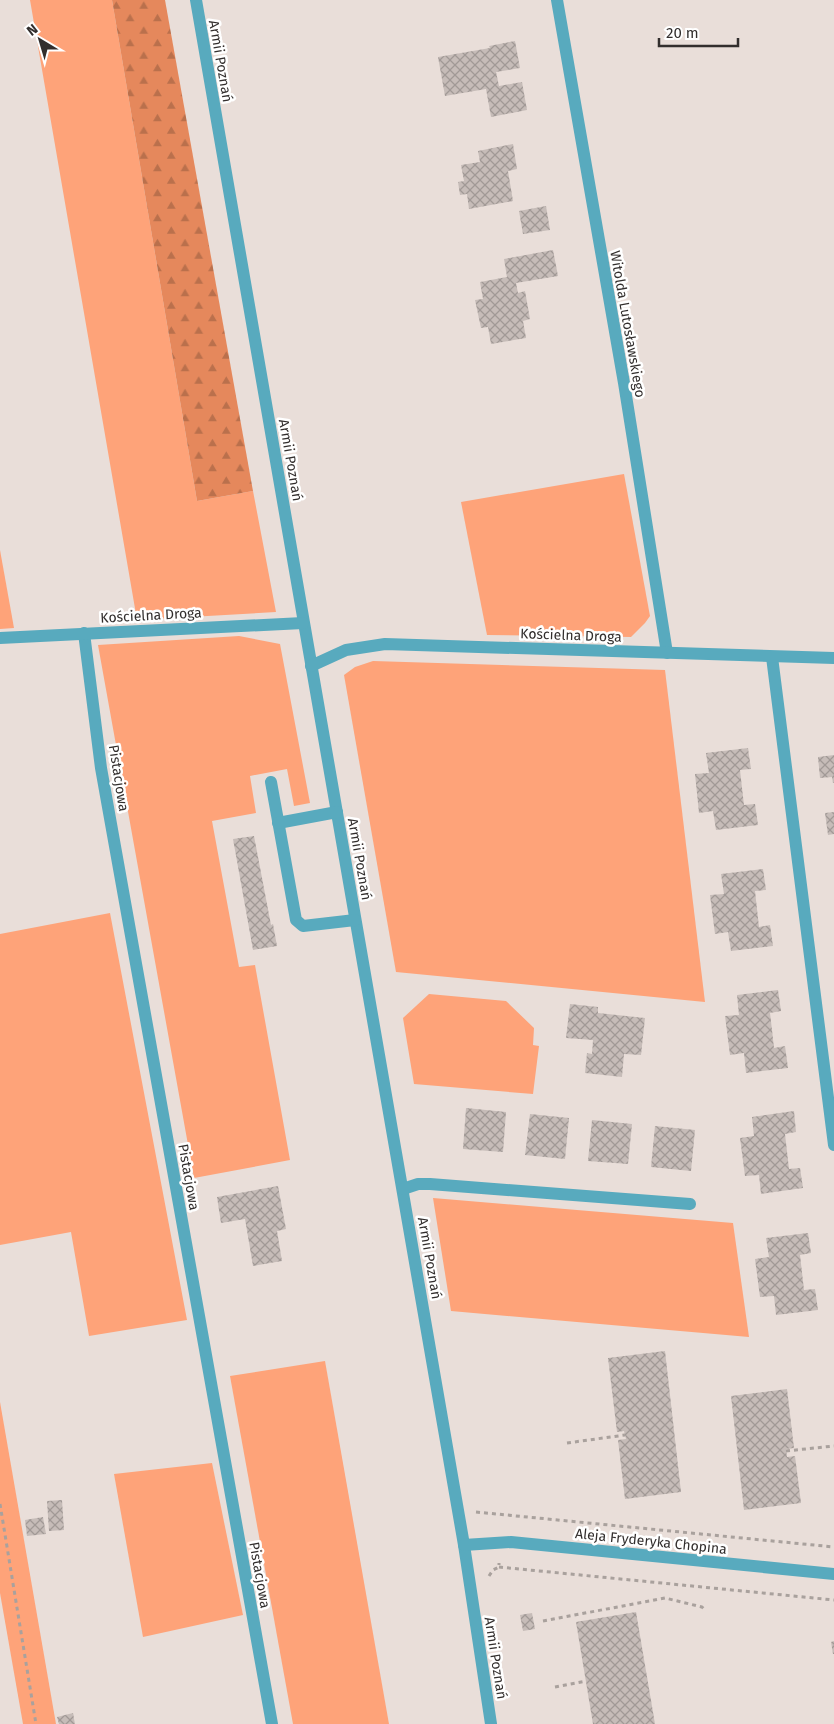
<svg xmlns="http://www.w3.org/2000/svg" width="834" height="1724" font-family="'Fira Sans',sans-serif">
<defs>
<pattern id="forest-firs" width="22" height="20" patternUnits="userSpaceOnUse" patternTransform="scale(1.25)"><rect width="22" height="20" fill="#e5885c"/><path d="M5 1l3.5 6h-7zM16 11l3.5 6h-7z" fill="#ba704c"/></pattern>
<pattern id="building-cross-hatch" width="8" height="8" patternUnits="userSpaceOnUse" patternTransform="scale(1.25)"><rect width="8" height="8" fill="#c6bcb8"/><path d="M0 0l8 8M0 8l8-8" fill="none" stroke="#a19996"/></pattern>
</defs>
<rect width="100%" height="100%" fill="#e9ded9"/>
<g fill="#fea379">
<path d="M30 0H112L197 501 253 491 276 612 137 620Z"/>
<path d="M624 474 650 616 645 623 631 637 487 635 461 502Z"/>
<path d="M0 550 14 628 0 629Z"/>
<path d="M239 636 280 644 310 803 294 806 287 769 250 776 256 813 212 821 239 967 255 965 290 1160 194 1178 98 645Z"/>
<path d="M373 661 665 670 705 1002 396 972 344 675 355 667Z"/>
<path d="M110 913 187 1320 89 1336 71 1232 0 1245V934Z"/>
<path d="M429 994 506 1001 534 1028 533 1045 539 1046 533 1094 414 1084 403 1018Z"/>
<path d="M433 1198 733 1223 749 1337 451 1311Z"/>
<path d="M325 1361 389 1724H293L230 1376Z"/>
<path d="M0 1402 56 1724H23L0 1593Z"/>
<path d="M212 1463 243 1615 143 1637 114 1474Z"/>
</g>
<path fill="url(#forest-firs)" d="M112 0H165L253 491 197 501Z"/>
<g fill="url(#building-cross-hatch)">
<path d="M515 41 520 68 496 72 499 86 522 82 527 110 491 117 486 89 445 96 438 57 490 48 489 46Z"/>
<path d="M513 144 517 169 508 171 513 201 469 209 467 194 460 195 458 182 464 181 461 165 480 162 478 151Z"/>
<path d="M546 206 550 230 523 234 519 211Z"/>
<path d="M553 250 558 276 516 283 518 293 525 291 530 319 523 321 526 338 491 344 488 327 481 328 475 300 483 299 480 282 507 277 504 259Z"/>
<path d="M748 748 751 769 740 770 742 788 744 805 755 804 758 825 716 830 713 811 699 813 695 774 709 773 706 753Z"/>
<path d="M834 755V783H833L832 777 820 778 818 757Z"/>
<path d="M834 812V834L828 835 825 813Z"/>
<path d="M254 836 271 925 273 924 277 946 253 950 233 839Z"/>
<path d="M763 869 766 890 755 891 759 927 770 925 773 946 731 951 728 932 715 934 710 895 724 894 721 874Z"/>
<path d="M778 990 781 1011 770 1013 772 1030 774 1048 785 1046 788 1068 746 1073 744 1053 730 1055 725 1016 739 1015 737 995Z"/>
<path d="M570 1004 598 1007V1013L645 1018 641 1055 624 1054 622 1077 585 1073 587 1053 592 1054 593 1040 566 1038Z"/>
<path d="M466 1108 506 1112 503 1152 463 1149Z"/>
<path d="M794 1111 796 1132 785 1134 789 1169 800 1168 803 1188 761 1194 759 1175 745 1176 740 1138 754 1136 752 1117Z"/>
<path d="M530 1114 569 1118 565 1159 525 1155Z"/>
<path d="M592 1120 632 1124 628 1164 588 1161Z"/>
<path d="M655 1126 695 1130 691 1171 651 1167Z"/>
<path d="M278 1186 286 1229 277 1231 282 1261 253 1266 245 1219 221 1223 217 1197Z"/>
<path d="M808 1233 811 1253 800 1255 804 1290 815 1289 818 1310 776 1315 774 1296 760 1297 755 1259 769 1257 766 1238Z"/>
<path d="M665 1351 681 1492 625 1499 618 1440 626 1439 624 1431 617 1432 608 1358Z"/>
<path d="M787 1389 794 1448 786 1449 787 1457 795 1456 801 1503 744 1510 731 1396Z"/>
<path d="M62 1500 64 1530 49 1531 47 1501Z"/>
<path d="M43 1517 46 1534 27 1536 25 1520Z"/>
<path d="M636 1612 655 1724H593L576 1622Z"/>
<path d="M532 1613 535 1629 523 1631 520 1615Z"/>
<path d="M834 1641V1654H833L831 1642Z"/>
<path d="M73 1713 75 1724H59L57 1717Z"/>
</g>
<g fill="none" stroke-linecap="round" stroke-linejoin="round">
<g stroke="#a9a19d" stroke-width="3" stroke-dasharray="4 4" stroke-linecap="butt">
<path d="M567 1443 625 1435"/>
<path d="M786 1451 834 1446"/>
<path d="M0 1504 36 1724"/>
<path d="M476 1512 834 1547"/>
<path d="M499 1567 834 1600"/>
<path d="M489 1576 493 1570 499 1567V1563"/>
<path d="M543 1621 665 1598 702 1607 705 1610"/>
<path d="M555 1687 586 1681"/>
</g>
<g stroke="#58aabe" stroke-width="12">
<path d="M196 0 464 1545 491 1724"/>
<path d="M557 0 624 383 667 653"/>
<path d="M84 633 101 768 272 1724"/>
<path d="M0 638 303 623"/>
<path d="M772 657 834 1145"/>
<path d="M311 666 346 650 385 644 834 658"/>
<path d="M271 782 296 920 303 926 355 920"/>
<path d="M278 823 337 812"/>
<path d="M403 1189 418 1184H430L690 1204"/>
<path d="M464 1545 511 1542 834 1574"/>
</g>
</g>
<g text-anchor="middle" stroke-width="5" stroke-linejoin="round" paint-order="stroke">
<g font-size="14" fill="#322e2d" stroke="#fff">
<text transform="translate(221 61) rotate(80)" y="5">Armii Poznań</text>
<text transform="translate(628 324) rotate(80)" y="5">Witolda Lutosławskiego</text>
<text transform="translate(291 460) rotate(80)" y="5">Armii Poznań</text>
<text transform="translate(151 615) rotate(-3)" y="5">Kościelna Droga</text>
<text transform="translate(571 635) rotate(2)" y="5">Kościelna Droga</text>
<text transform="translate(119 778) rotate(81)" y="5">Pistacjowa</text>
<text transform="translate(360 859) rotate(80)" y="5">Armii Poznań</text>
<text transform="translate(189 1177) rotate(80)" y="5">Pistacjowa</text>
<text transform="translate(430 1258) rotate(80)" y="5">Armii Poznań</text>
<text transform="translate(651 1541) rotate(6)" y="5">Aleja Fryderyka Chopina</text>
<text transform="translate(260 1575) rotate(80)" y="5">Pistacjowa</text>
<text transform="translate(496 1658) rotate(81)" y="5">Armii Poznań</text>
</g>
</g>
<g transform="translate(40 40) rotate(322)" stroke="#ffffff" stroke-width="4" paint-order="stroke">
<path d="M0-4L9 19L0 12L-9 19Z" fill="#322e2d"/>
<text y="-8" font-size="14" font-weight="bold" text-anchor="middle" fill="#322e2d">N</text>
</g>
<path d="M659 38v8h79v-8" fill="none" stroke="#322e2d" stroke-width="2.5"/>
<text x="666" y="38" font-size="15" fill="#322e2d" stroke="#ffffff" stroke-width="4" paint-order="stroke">20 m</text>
</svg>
